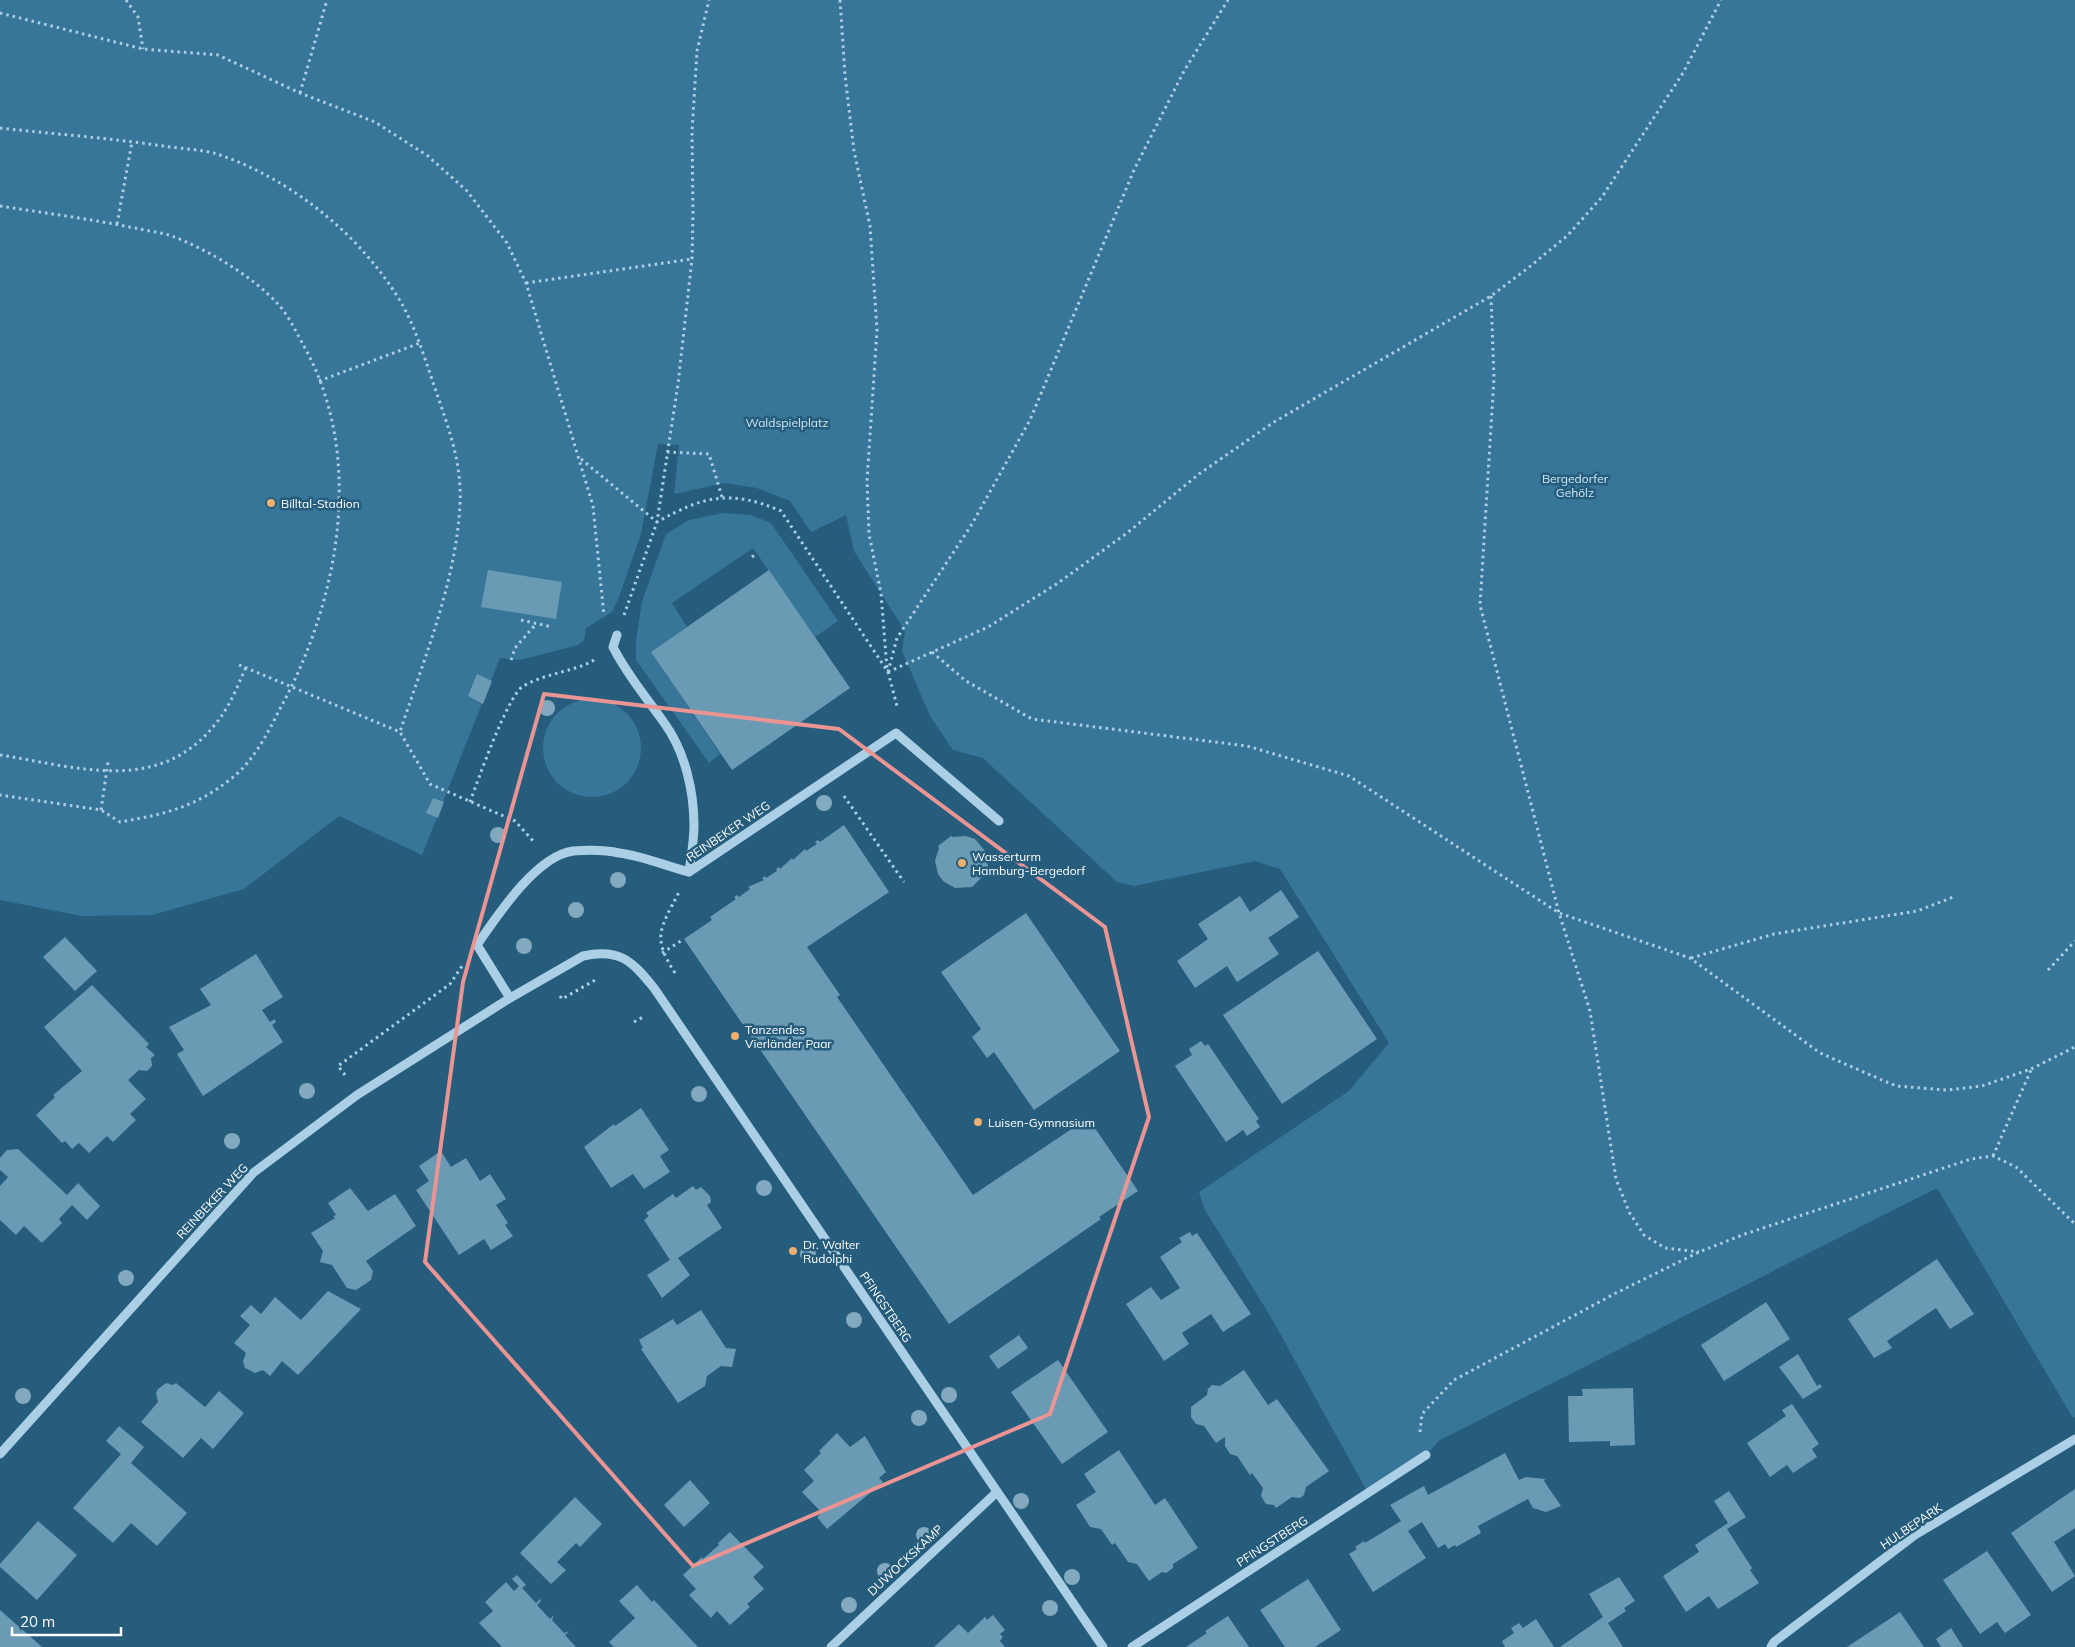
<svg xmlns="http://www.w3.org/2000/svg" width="2075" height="1647" font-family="Mulish,sans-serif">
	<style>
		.green { fill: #377698 }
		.building { fill: #6b9ab4 }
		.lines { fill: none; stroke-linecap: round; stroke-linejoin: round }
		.path { stroke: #abd0e5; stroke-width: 3; stroke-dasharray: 2.5 4; stroke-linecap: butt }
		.minor { stroke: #abd0e5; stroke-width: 9 }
		.tree { fill: #82a9be }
		.marked { fill: none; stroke: #ea9494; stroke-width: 4; stroke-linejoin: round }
		.poi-dot { fill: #edb070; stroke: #265d7c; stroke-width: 2 }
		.labels { text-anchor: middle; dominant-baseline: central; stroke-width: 5; stroke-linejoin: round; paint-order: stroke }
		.park-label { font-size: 12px; fill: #cee7f4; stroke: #265d7c }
		.poi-label { font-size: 12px; fill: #fff; stroke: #265d7c; text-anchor: start }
		.street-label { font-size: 12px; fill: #fff; stroke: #265d7c }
	</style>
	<rect width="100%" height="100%" fill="#265d7c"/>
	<!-- green -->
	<g class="green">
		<path d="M0,0H2075V1417L2073,1418L1937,1188L1440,1440L1426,1455L1368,1493L1272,1319L1205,1210L1199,1192L1349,1091L1389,1043L1280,869L1255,861L1134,886L1117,882L983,758L953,750L930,716L902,651L905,631L854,551L846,515L811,532L790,501L757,488L724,483L674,494L679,445L658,444L641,534L619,597L612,612L586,628L584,640L578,645L520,660L500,658L422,855L339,816L244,889L152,915L82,916L0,900Z"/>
		<path d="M723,513L751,515L771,523L838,621L815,637L753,548L672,603L687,627L651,652L720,754L709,763L636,660V640L642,602L666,534L689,520Z"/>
		<circle cx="592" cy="748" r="49"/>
	</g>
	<!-- building -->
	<g class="building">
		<path d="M488,570L562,582L556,619L481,607Z"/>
		<path d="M769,570L850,688L732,770L651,652Z"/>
		<path d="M477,674L492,681L483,704L468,696Z"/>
		<path d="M433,798L444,802L438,818L426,813Z"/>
		<path d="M844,825L889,892L807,947L840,995L837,997L973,1195L1088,1118L1138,1191L1099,1217L1101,1219L949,1324L684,939L712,920L710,917L736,899L734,897L737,895L739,897L750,889L748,887L764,880L762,878L765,876L766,878L777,871L776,869L779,867L780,869L792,858L793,860L805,849L806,851L817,844L815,842L818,840L820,842Z"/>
		<path d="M951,836L953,837L966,836L975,839L986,852L988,866L985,874L972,887L955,888L943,881L938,874L935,861L939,848L938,846Z"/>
		<path d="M1281,890L1299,917L1268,938L1279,954L1237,982L1227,966L1195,988L1177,961L1208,939L1198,924L1240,896L1250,912Z"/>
		<path d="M1026,913L1120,1051L1034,1110L994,1052L987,1058L972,1037L981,1029L941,972Z"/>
		<path d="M65,937L97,971L75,991L43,957Z"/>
		<path d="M1318,951L1377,1039L1282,1104L1223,1015Z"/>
		<path d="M256,954L283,997L262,1010L270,1022L275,1019L276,1022L272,1025L283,1042L203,1096L177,1054L184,1050L169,1027L211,1005L200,989Z"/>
		<path d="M92,985L149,1044L146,1047L155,1055L151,1058L152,1066L147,1071L139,1070L128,1080L146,1099L130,1114L136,1120L113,1142L107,1136L89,1153L79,1143L72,1149L65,1141L62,1143L36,1115L55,1097L53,1095L82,1071L44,1027Z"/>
		<path d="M1201,1041L1205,1046L1208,1044L1259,1119L1256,1121L1260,1127L1247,1136L1243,1130L1226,1142L1175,1066L1192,1055L1189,1049Z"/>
		<path d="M641,1108L669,1150L660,1156L670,1172L644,1189L633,1174L611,1188L584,1147L614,1124L615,1126Z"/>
		<path d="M18,1149L67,1195L78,1183L100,1206L87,1220L72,1205L59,1219L62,1223L42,1243L24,1226L16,1235L0,1220V1186L8,1177L0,1170V1158L7,1150Z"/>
		<path d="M441,1151L451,1167L466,1158L480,1181L490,1174L506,1199L496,1205L508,1223L505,1225L513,1236L491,1250L484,1239L459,1255L416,1190L429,1181L419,1166Z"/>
		<path d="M693,1186L696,1190L701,1187L710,1196L711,1202L707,1205L722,1228L678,1258L690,1275L662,1298L647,1275L670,1260L644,1220L649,1216L646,1213L673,1194L676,1198Z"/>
		<path d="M350,1188L368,1211L395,1194L416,1226L366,1261L373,1271L371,1280L356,1290L347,1288L332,1265L320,1262L323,1251L311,1233L335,1218L333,1216L336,1215L328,1203Z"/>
		<path d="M1190,1232L1192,1236L1197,1233L1251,1314L1223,1332L1211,1314L1182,1333L1189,1344L1164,1361L1126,1304L1151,1287L1161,1300L1180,1288L1160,1257L1182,1242L1179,1238Z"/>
		<path d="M1937,1259L1974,1314L1950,1329L1936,1308L1887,1341L1892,1348L1874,1358L1848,1319Z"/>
		<path d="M328,1291L361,1309L298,1375L282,1361L270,1376L263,1370L255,1373L245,1368L243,1361L246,1353L234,1343L250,1325L240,1316L251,1305L261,1314L275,1297L301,1320Z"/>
		<path d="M1766,1302L1790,1339L1724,1381L1701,1345Z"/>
		<path d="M701,1310L726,1348L736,1349L732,1367L721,1366L707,1376L705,1386L678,1403L641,1349L643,1348L639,1340L673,1319L677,1325Z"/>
		<path d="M1019,1335L1028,1348L998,1369L989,1356Z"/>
		<path d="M1798,1354L1817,1386L1820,1384L1822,1387L1803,1399L1779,1367Z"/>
		<path d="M1058,1360L1108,1432L1062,1464L1011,1392Z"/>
		<path d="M1244,1370L1268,1405L1277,1399L1329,1471L1306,1487L1304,1495L1300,1498L1292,1497L1276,1508L1274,1505L1266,1504L1261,1496L1263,1488L1252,1473L1250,1475L1237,1456L1230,1454L1225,1446V1437L1216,1443L1204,1426L1196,1424L1191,1417V1407L1207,1395L1208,1389L1212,1385L1220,1386Z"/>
		<path d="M166,1383L173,1385L176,1383L205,1407L219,1391L244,1413L213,1449L201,1438L183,1458L141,1422L158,1402L156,1393L158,1389Z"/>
		<path d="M1633,1388L1635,1445L1610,1446V1441L1569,1442L1568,1396H1583L1582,1389Z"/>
		<path d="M1792,1404L1819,1444L1812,1449L1817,1457L1793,1473L1787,1465L1770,1477L1747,1443L1786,1416L1782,1410Z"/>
		<path d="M119,1426L144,1447L131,1463L187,1513L157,1546L131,1523L113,1543L73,1508L121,1454L106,1441Z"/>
		<path d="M837,1433L850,1447L865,1436L886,1472L879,1478L883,1482L827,1529L817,1517L822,1513L802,1492L814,1481L804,1470L821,1453L819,1451Z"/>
		<path d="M1119,1450L1155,1505L1165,1498L1198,1548L1173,1564V1568L1166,1573L1162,1572L1149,1581L1137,1564L1128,1562L1115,1543L1112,1545L1101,1529L1090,1527L1076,1505L1096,1492L1084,1474Z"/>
		<path d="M1505,1453L1519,1480L1526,1477L1545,1479L1544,1481L1561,1506L1546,1512L1533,1508L1528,1499L1478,1526L1481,1533L1456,1547L1455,1545L1448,1549L1445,1544L1438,1548L1422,1522L1408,1531L1426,1558L1373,1592L1349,1554L1357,1549L1355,1547L1364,1541L1365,1543L1401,1521L1390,1505L1424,1486L1428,1495Z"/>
		<path d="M690,1480L710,1503L684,1527L664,1505Z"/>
		<path d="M2075,1489V1528L2054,1542L2075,1576L2052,1592L2011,1533Z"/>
		<path d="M1729,1491L1746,1517L1727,1529L1752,1568L1750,1570L1759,1583L1718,1609L1709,1596L1686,1612L1663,1576L1699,1552L1695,1545L1728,1523L1714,1501Z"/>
		<path d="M575,1497L602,1524L580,1547L576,1543L557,1562L566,1570L551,1584L520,1553Z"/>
		<path d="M38,1521L77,1555L37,1600L0,1567V1564Z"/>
		<path d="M730,1532L764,1567L753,1577L764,1589L747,1604L750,1607L730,1625L717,1611L711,1618L689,1595L696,1589L683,1575L702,1557L703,1559L719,1545L718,1543Z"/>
		<path d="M1987,1551L2031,1615L2005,1633L1997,1622L1980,1634L1943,1580Z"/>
		<path d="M517,1575L526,1585L522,1588L536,1603L540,1599L541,1601L537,1605L550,1619L554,1615L552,1620L564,1633L569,1631L565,1635L576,1647H502L479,1623L493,1611L485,1602L506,1582L514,1591L519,1586L512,1579Z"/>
		<path d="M1619,1577L1635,1601L1624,1608L1626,1611L1608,1623L1623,1647H1560L1603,1617L1589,1594Z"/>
		<path d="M1308,1579L1341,1630L1315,1647H1285L1260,1610Z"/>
		<path d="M637,1585L652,1602L654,1600L698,1647H614L609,1642L635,1618L619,1601Z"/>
		<path d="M0,1610L42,1647H0Z"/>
		<path d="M1900,1612L1924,1647H1847Z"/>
		<path d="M993,1615L1005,1630L1000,1634L1003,1637L1000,1641L1005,1647H934L959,1624L968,1633L985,1617L987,1620Z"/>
		<path d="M1228,1616L1249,1647H1186L1207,1633L1205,1631Z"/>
		<path d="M1536,1619L1554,1647H1505L1502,1641L1514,1633L1511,1628L1519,1623L1523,1628Z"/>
		<path d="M1951,1628L1963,1647H1941L1936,1639Z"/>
	</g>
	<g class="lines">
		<!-- path -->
		<g class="path">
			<path d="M126,0L138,17L143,49"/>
			<path d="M840,0L845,75L854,151L870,226L877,330L867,481L869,534L881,593L887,669"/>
			<path d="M0,13L143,49L218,55L300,93L375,122L428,156L467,191L507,243L526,283L593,506L604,616"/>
			<path d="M300,93L327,0"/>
			<path d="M0,128C54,134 109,138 163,146C181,149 201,149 217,154C292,179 362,236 402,304C418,333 427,366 438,397C450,432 462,466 460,504C456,583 424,658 400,732"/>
			<path d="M0,206C45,213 90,219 135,228C147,231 160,232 172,236C208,250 251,275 278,304C289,316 297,334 305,348C365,458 339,599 282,705C269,730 255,760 232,778C194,808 165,814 120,822L101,810L0,795"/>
			<path d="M117,224L132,142"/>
			<path d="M526,283L692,259"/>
			<path d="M1491,296L1494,378L1480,605L1559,913L1590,1011L1616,1179L1629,1212L1644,1235L1665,1248L1699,1252"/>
			<path d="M319,381L420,343"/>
			<path d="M667,452L709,454L722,497"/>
			<path d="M581,459L657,522C704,496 730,489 781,511L888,672L897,706"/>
			<path d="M752,557L757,553"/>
			<path d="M624,615L657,522L678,384L692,259L693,215L692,132L697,51L709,0"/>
			<path d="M521,620L552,627"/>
			<path d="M932,652L966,681L1032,719L1247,746L1349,776L1559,913L1690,958L1820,1053L1896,1086L1947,1090L1982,1086L2031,1069L2075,1047"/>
			<path d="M511,660L515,648L536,624"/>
			<path d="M239,665L400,732L430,784L515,821L535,843"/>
			<path d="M888,672L988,627L1058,583L1127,533L1199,474L1274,422L1491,296L1528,268L1567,236L1602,197L1683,73L1721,0"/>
			<path d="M888,672L897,638L972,524L1030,420L1134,170L1184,71L1228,0"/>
			<path d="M0,755C78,767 160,796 217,722C230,706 238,685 246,667"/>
			<path d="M844,796L904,882"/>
			<path d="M470,802C478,780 507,698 522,687C544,673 574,672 594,660"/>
			<path d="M101,810L108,762"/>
			<path d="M662,953L684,939"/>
			<path d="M1691,958L1774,934L1917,911L1956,896"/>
			<path d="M2048,970L2075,941"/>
			<path d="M675,973C651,936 661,928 679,892"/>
			<path d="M560,996L562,999L597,979"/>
			<path d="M634,1022L645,1016"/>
			<path d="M345,1075L338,1066L450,984L462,966"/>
			<path d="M1993,1156L2031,1070"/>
			<path d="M1420,1432L1422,1414L1454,1380L1616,1293L1699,1252L1745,1234L1971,1159L1993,1156L2016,1167L2075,1224"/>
		</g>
		<!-- minor -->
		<g class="minor">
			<path d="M617,635L613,647C627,675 647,698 665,724C685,752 694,791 694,826C694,841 691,857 689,872"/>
			<path d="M510,998L477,945C497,916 536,856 573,851C587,850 606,850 619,853C643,856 666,866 689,872L896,733L999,821"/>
			<path d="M0,1454L253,1173L357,1095L510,998L583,956C620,948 632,961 654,988L1103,1647"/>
			<path d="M831,1647L997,1492"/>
			<path d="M1132,1647L1426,1455"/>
			<path d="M1771,1647L1774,1642L1915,1535L2075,1439"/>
		</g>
	</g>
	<!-- trees -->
	<g class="tree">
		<circle cx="547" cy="708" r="8"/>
		<circle cx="824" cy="803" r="8"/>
		<circle cx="498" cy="835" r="8"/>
		<circle cx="618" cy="880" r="8"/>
		<circle cx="576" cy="910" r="8"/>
		<circle cx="524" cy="946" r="8"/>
		<circle cx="307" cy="1091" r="8"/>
		<circle cx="699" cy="1094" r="8"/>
		<circle cx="232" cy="1141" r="8"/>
		<circle cx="764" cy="1188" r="8"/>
		<circle cx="808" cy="1254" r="8"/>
		<circle cx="126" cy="1278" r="8"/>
		<circle cx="854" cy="1320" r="8"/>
		<circle cx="949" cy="1395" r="8"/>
		<circle cx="23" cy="1396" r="8"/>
		<circle cx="919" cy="1418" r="8"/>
		<circle cx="1021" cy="1501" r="8"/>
		<circle cx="924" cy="1535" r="8"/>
		<circle cx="885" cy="1571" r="8"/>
		<circle cx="1072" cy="1577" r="8"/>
		<circle cx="849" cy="1605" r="8"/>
		<circle cx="1050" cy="1608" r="8"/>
	</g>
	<!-- marked area -->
	<path class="marked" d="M544,694L839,729L1105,927L1149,1117L1050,1414L693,1566L425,1262L463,982Z"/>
	<!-- markers -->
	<g class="poi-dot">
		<circle cx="271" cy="503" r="5"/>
		<circle cx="962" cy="863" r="5"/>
		<circle cx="735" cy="1036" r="5"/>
		<circle cx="978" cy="1122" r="5"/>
		<circle cx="793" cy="1251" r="5"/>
	</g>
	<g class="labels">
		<!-- park labels -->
		<g class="park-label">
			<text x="787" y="422">Waldspielplatz</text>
			<text x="1575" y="478">Bergedorfer<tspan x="1575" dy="14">Gehölz</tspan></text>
		</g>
		<!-- poi labels -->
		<g class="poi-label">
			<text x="281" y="503">Billtal-Stadion</text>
			<text x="972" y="856">Wasserturm<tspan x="972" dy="14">Hamburg-Bergedorf</tspan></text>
			<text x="745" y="1029">Tanzendes<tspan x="745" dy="14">Vierländer Paar</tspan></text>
			<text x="988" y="1122">Luisen-Gymnasium</text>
			<text x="803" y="1244">Dr. Walter<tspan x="803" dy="14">Rudolphi</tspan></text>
		</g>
		<!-- street labels -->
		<g class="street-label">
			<text transform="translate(728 831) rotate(-34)">REINBEKER WEG</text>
			<text transform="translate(212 1201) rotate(-47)">REINBEKER WEG</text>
			<text transform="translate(886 1307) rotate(56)">PFINGSTBERG</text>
			<text transform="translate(1911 1526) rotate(-34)">HULBEPARK</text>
			<text transform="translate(1272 1541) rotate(-33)">PFINGSTBERG</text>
			<text transform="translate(905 1560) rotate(-43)">DUWOCKSKAMP</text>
		</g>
	</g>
	<!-- scale -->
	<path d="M12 1627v8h109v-8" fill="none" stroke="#ffffff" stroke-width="2.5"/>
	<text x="20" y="1627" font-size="15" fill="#ffffff" stroke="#265d7c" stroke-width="4" paint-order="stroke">20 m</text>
</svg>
